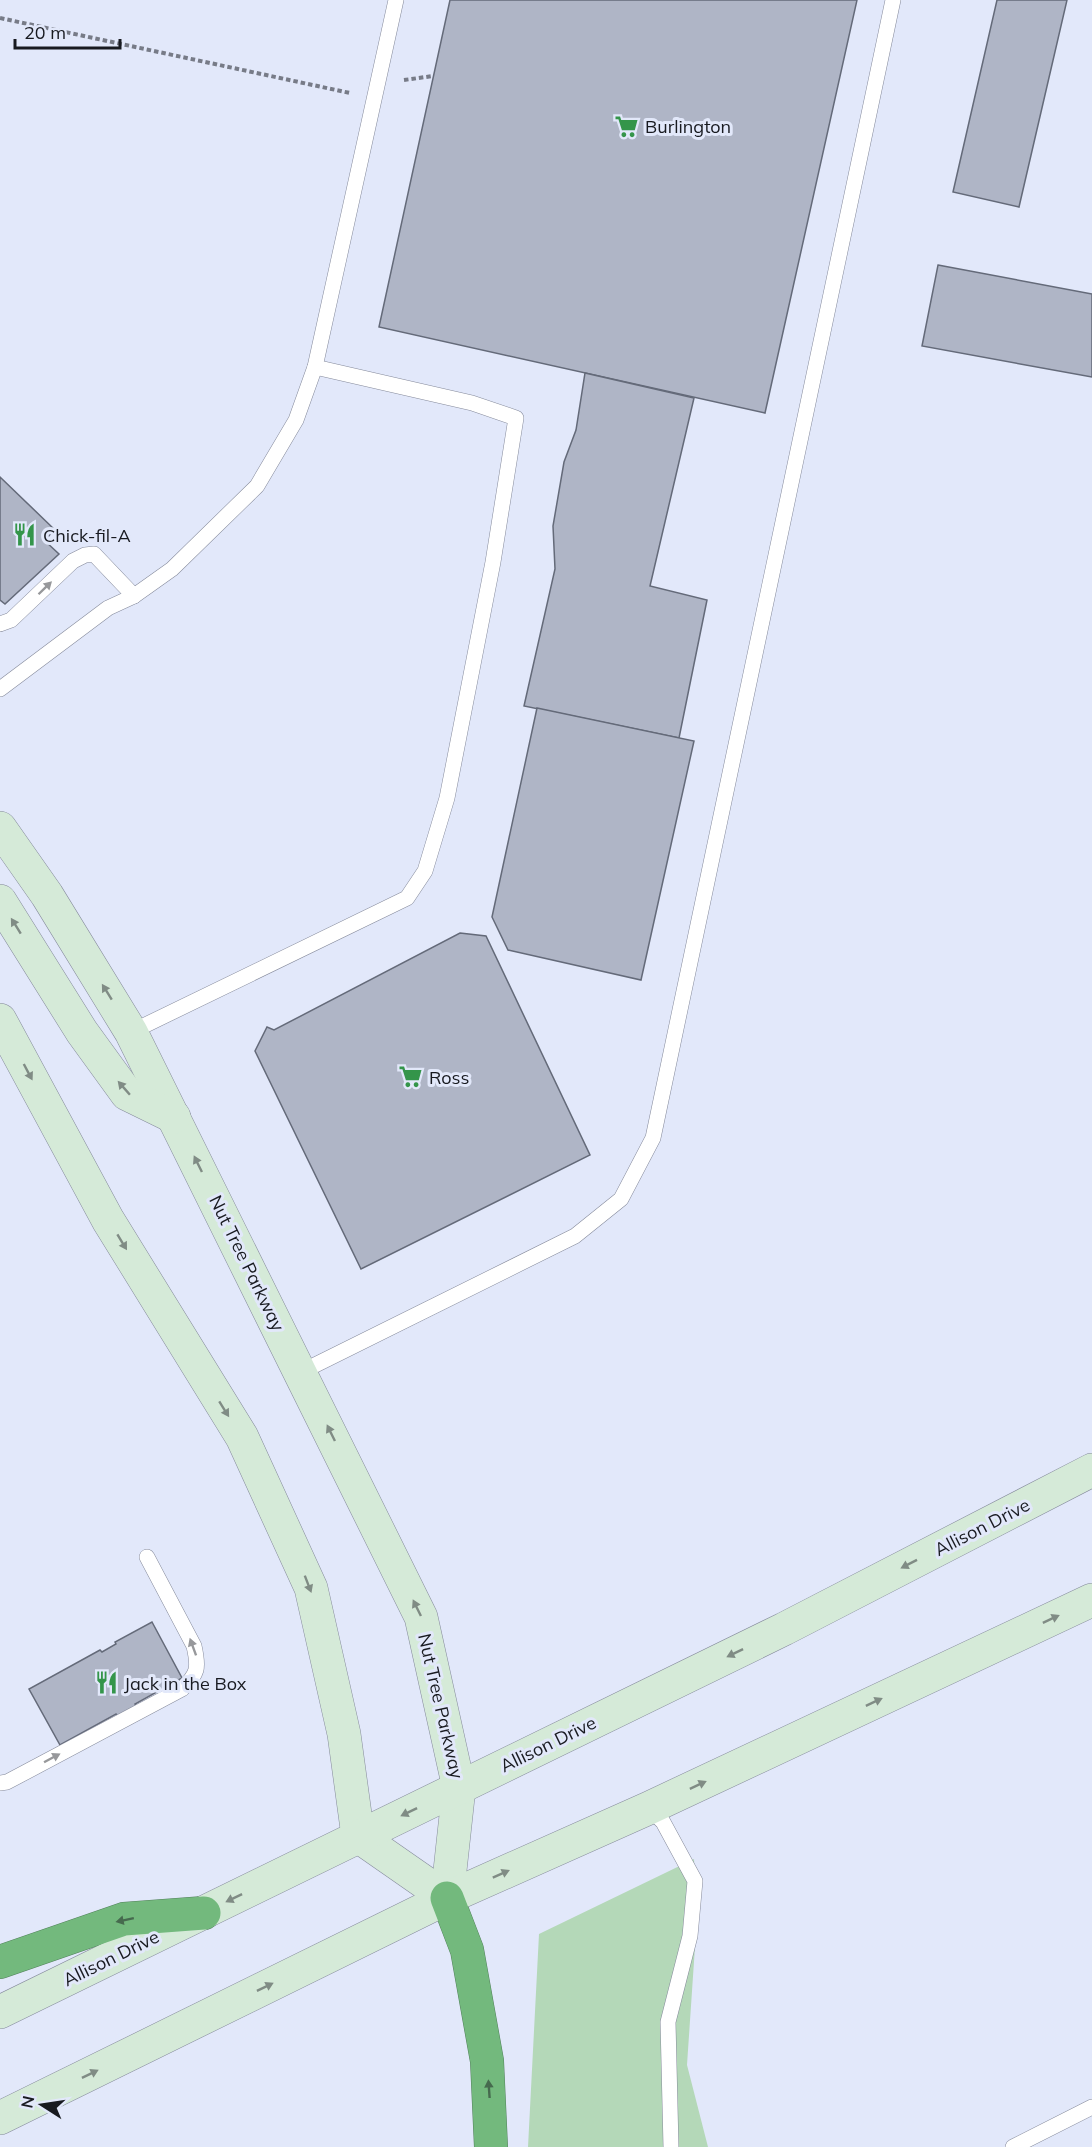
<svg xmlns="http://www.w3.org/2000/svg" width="1092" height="2147" font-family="Mulish,sans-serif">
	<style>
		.green { fill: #b4d8b8 }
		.building { fill: #afb5c6; stroke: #646a79; stroke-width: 1.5 }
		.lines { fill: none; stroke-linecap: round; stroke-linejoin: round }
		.service-casing { stroke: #858a9b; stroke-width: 16 }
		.secondary-casing { stroke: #858a9b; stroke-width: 34 }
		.motorway-casing { stroke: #53815c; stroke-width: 34 }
		.path { stroke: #777b87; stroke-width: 4; stroke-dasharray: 4.5 3; stroke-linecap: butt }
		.service { stroke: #fff; stroke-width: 15 }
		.secondary { stroke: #d5ead8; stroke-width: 33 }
		.motorway { stroke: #73b97d; stroke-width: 33 }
		.oneway { fill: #97989b }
		.oneway2 { fill: #808c85 }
		.oneway3 { fill: #466a4e }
		.labels { text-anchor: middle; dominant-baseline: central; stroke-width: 6; stroke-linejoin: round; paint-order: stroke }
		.poi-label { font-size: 18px; fill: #181a20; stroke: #e2e8fa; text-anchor: start }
		.street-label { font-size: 18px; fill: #181a20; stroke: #e2e8fa }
	</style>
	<rect width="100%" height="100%" fill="#e2e8fa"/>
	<!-- green -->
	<path class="green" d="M694,1859L697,1917L687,2065L708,2147H528L539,1934Z"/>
	<!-- building -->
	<g class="building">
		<path d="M450,0H857L765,413L379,327Z"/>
		<path d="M997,0H1067L1019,207L953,192Z"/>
		<path d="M938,265L1092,294V377L922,346Z"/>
		<path d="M585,373L694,398L650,586L707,600L679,738L524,706L555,569L553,526L564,462L576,430Z"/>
		<path d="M0,477L54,529L45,541L59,554L5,604L0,600Z"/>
		<path d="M537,708L694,741L641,980L508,950L492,917Z"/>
		<path d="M460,933L486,936L590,1155L361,1269L255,1051L267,1027L274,1030Z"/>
		<path d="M152,1622L182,1678L135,1704L138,1710L119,1720L116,1714L60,1745L29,1689L100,1650L102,1652L116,1644L115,1642Z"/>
	</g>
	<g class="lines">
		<defs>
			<g id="service">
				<path d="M0,624L11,620L73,561L85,555L94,554L134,596"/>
				<path d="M0,689L108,608L134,596L172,569L257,486L296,420L315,367L396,0"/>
				<path d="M131,1032L407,898L425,871L447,798L493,562L516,418L472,403L315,367"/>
				<path d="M301,1372L575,1236L621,1199L653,1138L893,0"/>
				<path d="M0,1783L7,1782L182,1689C198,1674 199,1668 194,1646L147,1557"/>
				<path d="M649,1808L663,1822L695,1881L690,1936L668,2022L671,2147"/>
				<path d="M1013,2147L1092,2107"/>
			</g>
			<g id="secondary">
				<path d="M0,828L47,895L131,1032L421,1617L459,1788L447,1898"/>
				<path d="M0,901L82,1032L127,1094L174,1117"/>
				<path d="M0,1020L108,1220L242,1437L311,1588L344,1734L358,1836L447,1898"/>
				<path d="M0,2012L784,1629L1092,1470"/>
				<path d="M0,2118L447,1898L649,1808L1092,1600"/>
			</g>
			<g id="motorway">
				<path d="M447,1898L467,1950L487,2061L491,2147"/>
				<path d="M0,1962L124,1919L204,1913"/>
			</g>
		</defs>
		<!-- service casing -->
		<use href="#service" class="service-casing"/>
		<!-- secondary casing -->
		<use href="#secondary" class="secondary-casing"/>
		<!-- motorway casing -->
		<use href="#motorway" class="motorway-casing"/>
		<!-- path -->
		<g class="path">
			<path d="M0,18L350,93"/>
			<path d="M404,80L433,76"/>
		</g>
		<!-- service -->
		<use href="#service" class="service"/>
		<!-- secondary -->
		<use href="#secondary" class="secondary"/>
		<!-- motorway -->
		<use href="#motorway" class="motorway"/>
	</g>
	<!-- one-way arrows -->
	<defs><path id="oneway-solid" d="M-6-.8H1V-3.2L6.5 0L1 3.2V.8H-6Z" transform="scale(1.5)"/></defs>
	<g class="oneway">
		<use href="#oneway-solid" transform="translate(45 588) rotate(-44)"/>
		<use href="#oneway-solid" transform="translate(193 1647) rotate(-110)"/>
		<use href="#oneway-solid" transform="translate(52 1758) rotate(-28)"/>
	</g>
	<g class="oneway2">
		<use href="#oneway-solid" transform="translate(16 926) rotate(-122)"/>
		<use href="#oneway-solid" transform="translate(107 992) rotate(-122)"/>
		<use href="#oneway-solid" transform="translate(28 1072) rotate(62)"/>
		<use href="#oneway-solid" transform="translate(124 1088) rotate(-131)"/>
		<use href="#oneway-solid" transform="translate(198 1164) rotate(-116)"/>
		<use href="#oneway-solid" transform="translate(122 1242) rotate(59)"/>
		<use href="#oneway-solid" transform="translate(224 1409) rotate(58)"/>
		<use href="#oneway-solid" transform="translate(331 1433) rotate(-116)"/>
		<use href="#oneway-solid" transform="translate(909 1564) rotate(153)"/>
		<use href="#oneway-solid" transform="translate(308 1584) rotate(69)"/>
		<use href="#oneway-solid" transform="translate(417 1608) rotate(-116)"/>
		<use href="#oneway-solid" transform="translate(1051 1619) rotate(-25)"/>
		<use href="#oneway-solid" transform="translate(735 1653) rotate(154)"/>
		<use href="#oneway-solid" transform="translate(874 1702) rotate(-25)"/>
		<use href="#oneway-solid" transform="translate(698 1785) rotate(-25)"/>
		<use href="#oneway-solid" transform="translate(409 1812) rotate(154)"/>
		<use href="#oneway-solid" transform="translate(501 1874) rotate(-24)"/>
		<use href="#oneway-solid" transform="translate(234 1898) rotate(154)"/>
		<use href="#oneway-solid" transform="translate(265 1987) rotate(-26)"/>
		<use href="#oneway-solid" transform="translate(90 2074) rotate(-26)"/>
	</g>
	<g class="oneway3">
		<use href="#oneway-solid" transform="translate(125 1920) rotate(168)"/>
		<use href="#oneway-solid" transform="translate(489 2089) rotate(-94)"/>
	</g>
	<!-- icons -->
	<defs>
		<symbol id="supermarket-bare" viewBox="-9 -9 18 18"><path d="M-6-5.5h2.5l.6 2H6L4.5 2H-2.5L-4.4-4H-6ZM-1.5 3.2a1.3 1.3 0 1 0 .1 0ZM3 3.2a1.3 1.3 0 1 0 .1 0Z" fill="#34954a" stroke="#e2e8fa" stroke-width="2.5" paint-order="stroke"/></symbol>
		<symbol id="restaurant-bare" viewBox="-9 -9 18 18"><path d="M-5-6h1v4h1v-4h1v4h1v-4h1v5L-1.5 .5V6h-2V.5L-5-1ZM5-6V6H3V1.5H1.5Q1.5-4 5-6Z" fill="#34954a" stroke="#e2e8fa" stroke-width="2.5" paint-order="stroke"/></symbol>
	</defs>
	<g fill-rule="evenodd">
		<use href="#supermarket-bare" x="610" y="110" width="33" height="33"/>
		<use href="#restaurant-bare" x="8" y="518" width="33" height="33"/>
		<use href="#supermarket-bare" x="394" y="1060" width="33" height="33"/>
		<use href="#restaurant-bare" x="90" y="1666" width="33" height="33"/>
	</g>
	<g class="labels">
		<!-- poi labels -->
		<g class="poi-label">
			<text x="645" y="126">Burlington</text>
			<text x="43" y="535">Chick-fil-A</text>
			<text x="429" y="1077">Ross</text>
			<text x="124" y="1683">Jack in the Box</text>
		</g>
		<!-- street labels -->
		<g class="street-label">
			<text transform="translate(247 1263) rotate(64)">Nut Tree Parkway</text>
			<text transform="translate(982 1527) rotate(-27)">Allison Drive</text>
			<text transform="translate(441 1706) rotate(77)">Nut Tree Parkway</text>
			<text transform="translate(548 1744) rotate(-26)">Allison Drive</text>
			<text transform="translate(111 1958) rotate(-26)">Allison Drive</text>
		</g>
	</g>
	<!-- north arrow -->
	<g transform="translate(42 2105) rotate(282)" stroke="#e2e8fa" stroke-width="4.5" paint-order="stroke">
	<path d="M0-4.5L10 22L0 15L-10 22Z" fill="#181a20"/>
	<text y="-9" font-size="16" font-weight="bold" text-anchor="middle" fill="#181a20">N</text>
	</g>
	<!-- scale -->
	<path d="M15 39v9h105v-9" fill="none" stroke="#181a20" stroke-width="3"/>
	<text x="24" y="39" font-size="18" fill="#181a20" stroke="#e2e8fa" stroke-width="4.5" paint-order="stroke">20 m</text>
</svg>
